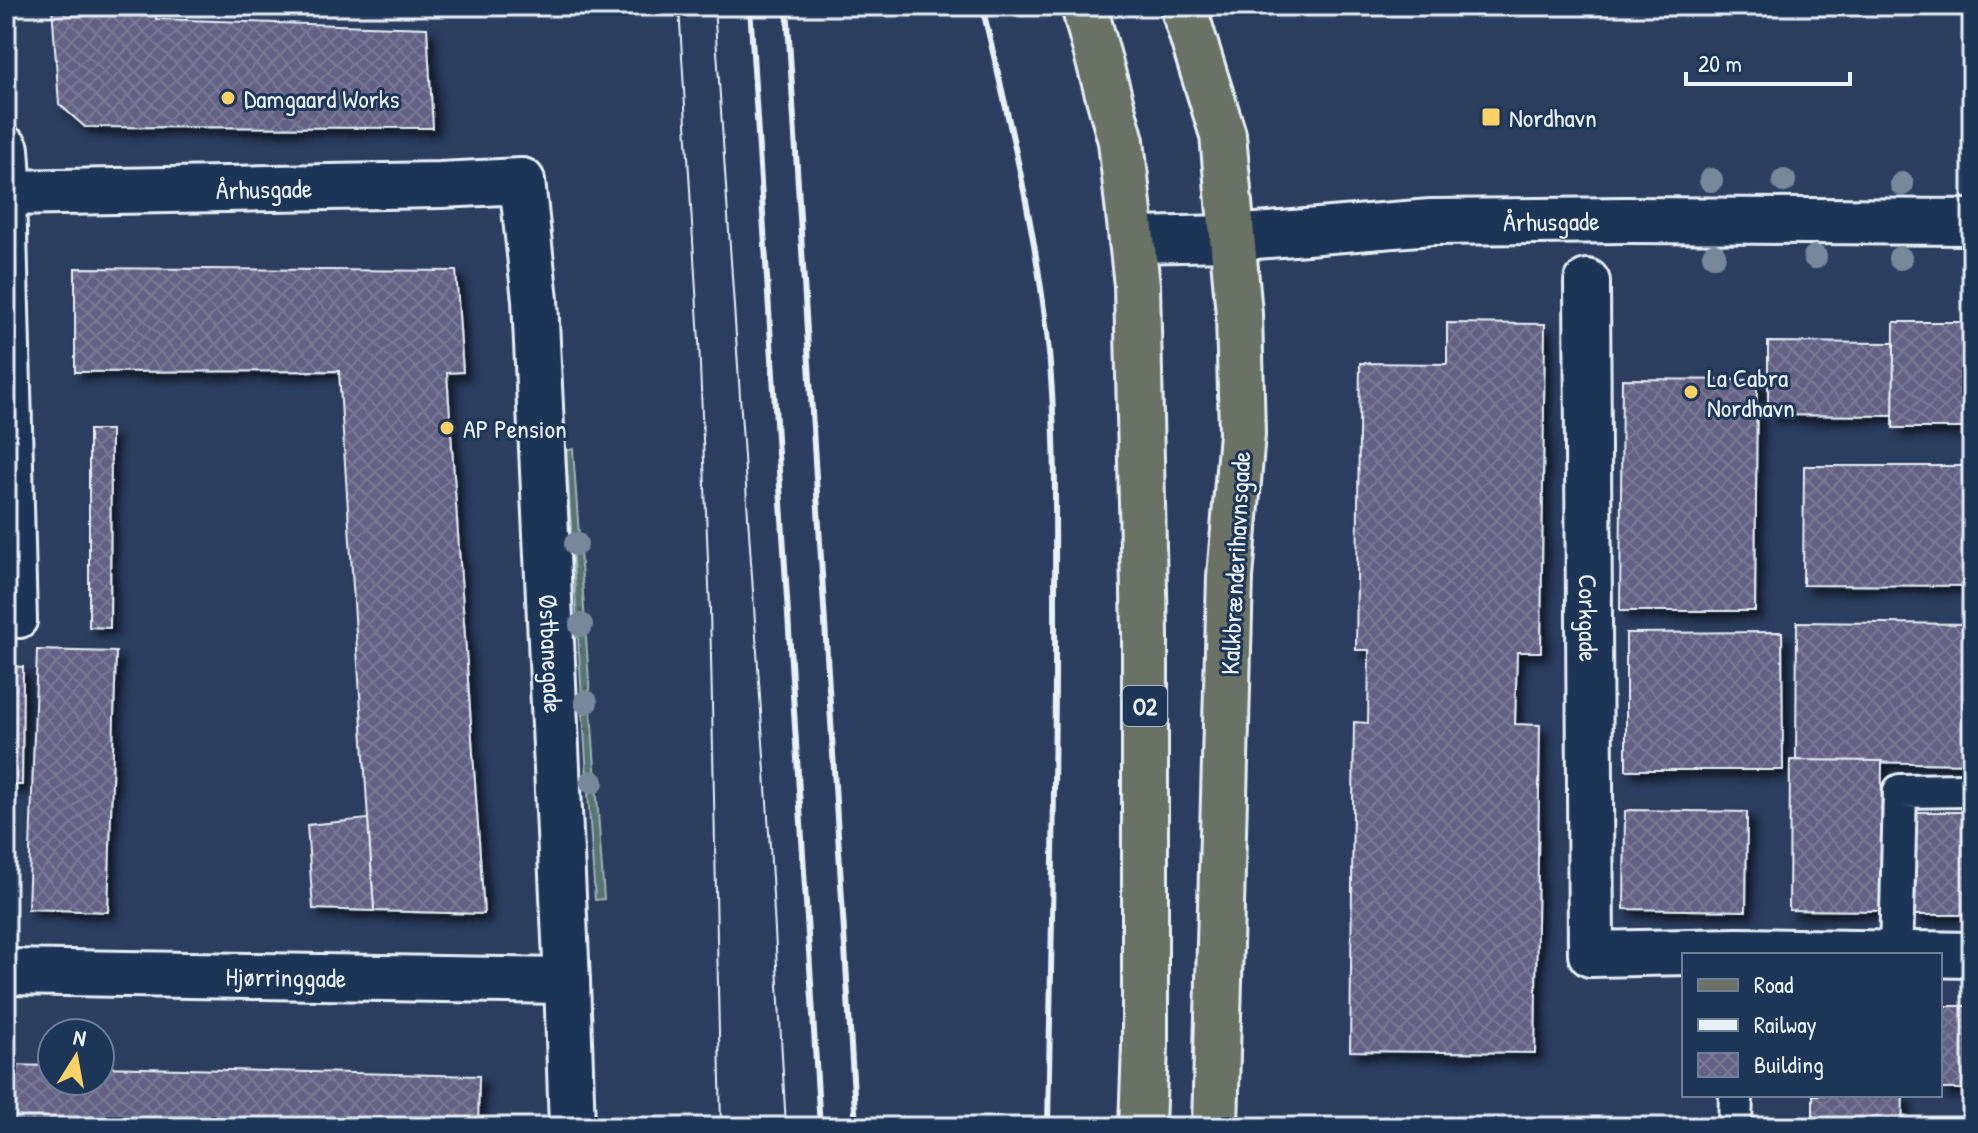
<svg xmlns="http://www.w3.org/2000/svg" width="1978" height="1133" font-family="'Patrick Hand',sans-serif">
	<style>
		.grass { fill: url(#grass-tufts); stroke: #a0b2b5; stroke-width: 2 }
		.building { fill: url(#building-cross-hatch); stroke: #e8f1f8; stroke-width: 2; filter: url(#shadow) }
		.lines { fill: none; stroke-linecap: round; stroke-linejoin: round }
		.service-casing { stroke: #e8f1f8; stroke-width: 38 }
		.minor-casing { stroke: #e8f1f8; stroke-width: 50 }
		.primary-casing { stroke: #e8f1f8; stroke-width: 50 }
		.service { stroke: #1d3557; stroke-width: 32 }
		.minor { stroke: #1d3557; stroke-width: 44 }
		.primary { stroke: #6b7165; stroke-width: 44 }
		.tram { stroke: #e8f1f8; stroke-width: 2 }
		.rail { stroke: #e8f1f8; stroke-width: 6 }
		.tree { fill: #77889a }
		.poi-dot { fill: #ffd166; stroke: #1d3557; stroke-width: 3 }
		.labels { text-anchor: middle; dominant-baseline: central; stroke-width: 6; stroke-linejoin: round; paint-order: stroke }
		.shield { fill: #1d3557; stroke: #abb9c8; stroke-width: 2 }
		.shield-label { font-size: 24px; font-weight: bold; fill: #e8f1f8 }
		.poi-label { font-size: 26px; fill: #e8f1f8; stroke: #1d3557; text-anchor: start }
		.street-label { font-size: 26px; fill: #e8f1f8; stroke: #1d3557 }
	</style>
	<defs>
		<pattern id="grass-tufts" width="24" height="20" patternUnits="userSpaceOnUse" patternTransform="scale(2)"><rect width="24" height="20" fill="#587472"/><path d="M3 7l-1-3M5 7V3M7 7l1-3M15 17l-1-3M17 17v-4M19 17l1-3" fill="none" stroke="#4e5c5c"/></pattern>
		<pattern id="building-cross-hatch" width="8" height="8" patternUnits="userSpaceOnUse" patternTransform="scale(2)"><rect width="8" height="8" fill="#636183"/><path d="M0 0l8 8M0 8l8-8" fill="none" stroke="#797895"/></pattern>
		<filter id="shadow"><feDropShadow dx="7" dy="7" stdDeviation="4" flood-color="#0009"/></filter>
	</defs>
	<rect width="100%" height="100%" fill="#2b3e60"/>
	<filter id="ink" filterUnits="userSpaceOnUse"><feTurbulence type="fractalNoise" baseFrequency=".0125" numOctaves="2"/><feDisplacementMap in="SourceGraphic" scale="16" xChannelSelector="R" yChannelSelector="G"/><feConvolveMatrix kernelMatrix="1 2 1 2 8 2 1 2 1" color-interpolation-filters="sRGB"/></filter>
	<g filter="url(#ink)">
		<!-- grass -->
		<path class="grass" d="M573,449L604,899L595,900L566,451Z"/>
		<!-- building -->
		<g class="building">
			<path d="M52,6H155L156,19L427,28L433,128L85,127L59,104Z"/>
			<path d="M75,268L456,271L463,372L447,373L484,914L374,911L339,371L75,372Z"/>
			<path d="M1894,322H1972V428H1893Z"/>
			<path d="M1447,323L1545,324L1541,647V652H1517L1515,724L1540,725L1535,1053L1350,1051L1354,722L1368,723L1369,650H1356L1360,363L1447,364Z"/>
			<path d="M1768,342L1894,343L1893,416L1768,415Z"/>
			<path d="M1622,379L1757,380L1755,611H1620Z"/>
			<path d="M89,430H111L110,628L89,627Z"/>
			<path d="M1804,466H1972V586L1803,585Z"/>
			<path d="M1797,622L1972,624V764L1796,761Z"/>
			<path d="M1782,632L1783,770H1626V633Z"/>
			<path d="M37,650L116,652L108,912L28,909Z"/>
			<path d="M6,666L23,667L22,785H6Z"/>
			<path d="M1790,760L1882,761L1880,911L1789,910Z"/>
			<path d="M1630,810L1747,812L1746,911L1624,909L1625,811Z"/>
			<path d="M1916,812H1972V915H1915Z"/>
			<path d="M368,819L374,911L313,909L307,825Z"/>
			<rect x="1940" y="1006" width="32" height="83"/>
			<path d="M6,1065L52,1066V1081H100V1067L479,1076L478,1127H6Z"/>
			<path d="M1813,1095H1903L1902,1127H1813Z"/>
		</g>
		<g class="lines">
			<defs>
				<g id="service">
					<path d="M9,193L20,621"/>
					<path d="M1896,954L1900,791L1964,790"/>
					<path d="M1735,1127L1736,1095"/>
				</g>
				<g id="minor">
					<path d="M6,149L9,193"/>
					<path id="s1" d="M6,193L440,185L522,181L535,300L567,981L572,1127"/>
					<path id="s2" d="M1132,240L1231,238L1431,222L1625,220L1972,222"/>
					<path id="s3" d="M1587,282L1591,954L1738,951L1972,955"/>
					<path id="s4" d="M6,972L567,981"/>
				</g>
				<g id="primary">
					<path d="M1084,6L1121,141L1137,285L1145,634V1046L1142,1127"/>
					<path d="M1183,6L1223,135L1239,314L1242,434L1230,577L1215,1127"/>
				</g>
			</defs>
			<!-- service casing -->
			<use href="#service" class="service-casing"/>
			<!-- minor casing -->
			<use href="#minor" class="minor-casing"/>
			<!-- primary casing -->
			<use href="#primary" class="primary-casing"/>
			<!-- service -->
			<use href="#service" class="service"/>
			<!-- minor -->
			<use href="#minor" class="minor"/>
			<!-- primary -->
			<use href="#primary" class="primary"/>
			<!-- tram -->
			<g class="tram">
				<path d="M679,6L699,341L710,609L721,1127"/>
				<path d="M714,6L772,877L786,1127"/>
			</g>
			<!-- rail -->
			<g class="rail">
				<path d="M750,6L820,1127"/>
				<path d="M787,6L856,1127"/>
				<path d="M982,6C1008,114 1034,222 1047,333C1057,423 1055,515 1055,606C1056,779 1051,953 1048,1127"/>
			</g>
		</g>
		<!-- trees -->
		<g class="tree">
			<circle cx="1711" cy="180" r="12"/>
			<circle cx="1784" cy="181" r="12"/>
			<circle cx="1902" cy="184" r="12"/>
			<circle cx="1714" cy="255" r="12"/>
			<circle cx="1815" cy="257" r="12"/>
			<circle cx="1900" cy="258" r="12"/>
			<circle cx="576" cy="544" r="12"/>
			<circle cx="581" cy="625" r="12"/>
			<circle cx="586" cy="702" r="12"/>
			<circle cx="592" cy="782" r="12"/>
		</g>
	</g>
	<!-- markers -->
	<g class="poi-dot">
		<circle cx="228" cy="98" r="8"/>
		<rect x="1481" y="107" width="20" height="20" rx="4"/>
		<circle cx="1691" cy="392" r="8"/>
		<circle cx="447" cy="428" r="8"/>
	</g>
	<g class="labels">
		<!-- shield labels -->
		<rect class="shield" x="1123" y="686" width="44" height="40" rx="6"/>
		<g class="shield-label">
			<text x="1145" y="706">O2</text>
		</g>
		<!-- poi labels -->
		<g class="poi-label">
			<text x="244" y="98">Damgaard Works</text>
			<text x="1509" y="117">Nordhavn</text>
			<text x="1707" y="377">La Cabra<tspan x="1707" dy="30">Nordhavn</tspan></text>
			<text x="463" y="428">AP Pension</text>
		</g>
		<!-- street labels -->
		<g class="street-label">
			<text stroke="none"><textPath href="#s1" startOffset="258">Århusgade</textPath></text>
			<text stroke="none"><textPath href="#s2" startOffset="420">Århusgade</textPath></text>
			<text transform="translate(1235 563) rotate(-87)">Kalkbrænderihavnsgade</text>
			<text stroke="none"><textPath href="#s3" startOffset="336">Corkgade</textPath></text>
			<text stroke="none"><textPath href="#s1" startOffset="990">Østbanegade</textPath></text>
			<text stroke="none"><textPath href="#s4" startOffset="280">Hjørringgade</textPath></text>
		</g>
	</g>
	<!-- margin -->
	<rect width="1978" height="1133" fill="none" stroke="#1d3557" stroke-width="32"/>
	<rect x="16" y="16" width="1946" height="1101" fill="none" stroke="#e8f1f8" stroke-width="3" filter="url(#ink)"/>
	<!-- legend -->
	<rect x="1682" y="953" width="260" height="144" fill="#1d3557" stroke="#6e8097" stroke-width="2"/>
	<rect x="1698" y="979" width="40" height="12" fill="#6b7165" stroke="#6e8097" stroke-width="2"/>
	<text x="1754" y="993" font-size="24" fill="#e8f1f8">Road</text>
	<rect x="1698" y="1019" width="40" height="12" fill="#e8f1f8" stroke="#6e8097" stroke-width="2"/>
	<text x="1754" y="1033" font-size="24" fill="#e8f1f8">Railway</text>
	<rect x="1698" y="1053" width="40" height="24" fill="url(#building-cross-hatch)" stroke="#6e8097" stroke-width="2"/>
	<text x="1754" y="1073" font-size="24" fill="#e8f1f8">Building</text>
	<!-- north arrow -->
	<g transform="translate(76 1057) rotate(11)"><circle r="38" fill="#1d3557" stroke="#6e8097" stroke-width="2"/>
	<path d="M0-6L14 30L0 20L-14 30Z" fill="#ffd166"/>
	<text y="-12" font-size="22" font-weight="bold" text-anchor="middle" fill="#e8f1f8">N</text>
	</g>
	<!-- scale -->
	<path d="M1686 72v12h164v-12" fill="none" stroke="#e8f1f8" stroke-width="4"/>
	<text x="1698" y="72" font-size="24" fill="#e8f1f8" stroke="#1d3557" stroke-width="6" paint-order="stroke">20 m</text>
</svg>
